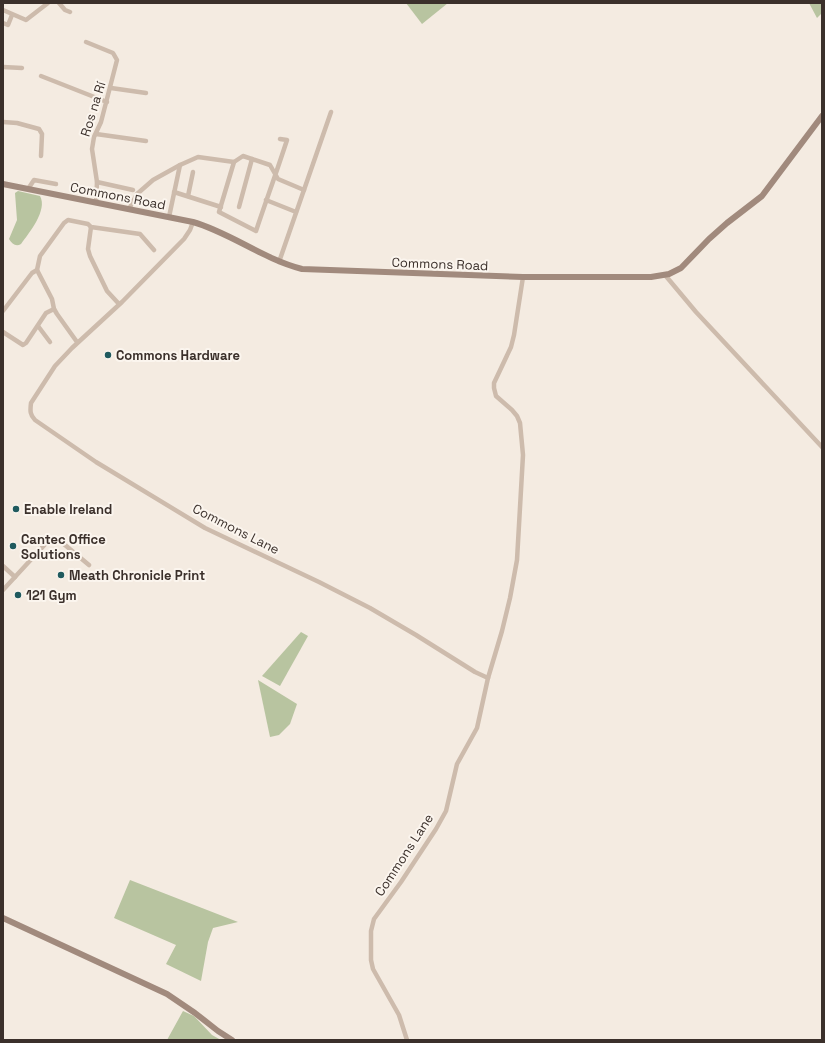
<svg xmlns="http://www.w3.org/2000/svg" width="825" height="1043" font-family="'Space Grotesk',sans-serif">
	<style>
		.green { fill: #b8c4a0 }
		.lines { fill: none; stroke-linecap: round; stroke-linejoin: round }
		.street { stroke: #cdbbac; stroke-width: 4.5 }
		.secondary { stroke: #a18a7d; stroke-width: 6 }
		.poi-dot { fill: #1f5a5e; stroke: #fbf5ee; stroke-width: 1.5 }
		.labels { text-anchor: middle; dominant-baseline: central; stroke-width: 4; stroke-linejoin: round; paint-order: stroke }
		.street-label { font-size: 13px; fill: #3b302b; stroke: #fbf5ee }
		.poi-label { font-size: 13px; font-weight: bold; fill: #3b302b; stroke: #fbf5ee; text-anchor: start }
	</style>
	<rect width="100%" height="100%" fill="#f4ebe1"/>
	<!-- green -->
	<g class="green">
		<path d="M406,3H448L422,24Z"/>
		<path d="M809,3H822V15L821,14L817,18Z"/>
		<path d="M18,191L40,196C48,210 29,233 21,244C16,247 12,244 9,239L17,220L15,193Z"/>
		<path d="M301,632L308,636L280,686L262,676Z"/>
		<path d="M258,680L297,704L290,724L279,735L270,737Z"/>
		<path d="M130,880L238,922L213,928L208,942L201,981L166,964L176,945L114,918Z"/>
		<path d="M183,1011L194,1016L212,1035L221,1040H167Z"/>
	</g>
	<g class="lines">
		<!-- street -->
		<g class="street">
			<path d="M59,3L65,10L70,12"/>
			<path d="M3,10L26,20L48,3"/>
			<path d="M3,23L8,25L12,15"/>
			<path d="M86,42L113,53L117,60L101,122L94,137L92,149L97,182L96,203"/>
			<path d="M3,67L22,68"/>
			<path d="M41,76L107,102"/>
			<path d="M111,88L146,93"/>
			<path d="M3,122L17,123L39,129L42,134L41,156"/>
			<path d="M96,134L146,141"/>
			<path d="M280,139L287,140C277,171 266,201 256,231L219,212L234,162L243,156L270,165L278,179L304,190"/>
			<path d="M97,182L133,190"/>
			<path d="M28,189L34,180L56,184"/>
			<path d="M174,192L221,207"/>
			<path d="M188,196L193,172"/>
			<path d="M266,200L296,212"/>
			<path d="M239,207L252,159"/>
			<path d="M129,209L137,194L153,180L180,165L198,157L234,162"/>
			<path d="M169,217L180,165"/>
			<path d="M193,222L190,230L184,239L122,302L72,348L55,366L31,403C30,411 30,415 35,420L96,462L205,528L319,582L370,608L416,635L475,672L488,678"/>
			<path d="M91,227L88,249L90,256L107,291L119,304"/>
			<path d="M279,262L331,112"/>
			<path d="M37,270L52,299L54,309L57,314L77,342"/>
			<path d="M665,275L696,312L822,447"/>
			<path d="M3,311L32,273L37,270L40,256L64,223L68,220L88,224L91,227L140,234L154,250"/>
			<path d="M38,326L50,342"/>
			<path d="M3,332L23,345L26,343L46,313L54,309"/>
			<path d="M3,566L15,577"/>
			<path d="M3,590L49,540L54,539L59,540L89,565"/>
			<path d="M407,1040L399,1015L373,969L371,960V931L374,919L401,882L436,829L446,811L457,764L477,728L488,678L502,631L510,598L517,560L523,455L520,423L517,416L512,410L496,396L494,388V383L511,347L514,335L523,277"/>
		</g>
		<!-- secondary -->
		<g class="secondary">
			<path d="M3,184L193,222C231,233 263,259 302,269L523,277H651L669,274L681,268L709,239L727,223L762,196L822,116"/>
			<path d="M3,918L167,994L195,1013L218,1031L232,1040"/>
		</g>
	</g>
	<!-- markers -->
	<g class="poi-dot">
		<circle cx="108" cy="355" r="4"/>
		<circle cx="16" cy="509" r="4"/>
		<circle cx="13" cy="546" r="4"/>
		<circle cx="61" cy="575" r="4"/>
		<circle cx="18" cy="595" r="4"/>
	</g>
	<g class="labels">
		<!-- street labels -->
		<g class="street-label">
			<text transform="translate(93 109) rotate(-73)">Ros na Rí</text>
			<text transform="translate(118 196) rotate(11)">Commons Road</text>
			<text transform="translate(440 264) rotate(2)">Commons Road</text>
			<text transform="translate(236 529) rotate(27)">Commons Lane</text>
			<text transform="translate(404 855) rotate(-57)">Commons Lane</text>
		</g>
		<!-- poi labels -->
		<g class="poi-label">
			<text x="116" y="355">Commons Hardware</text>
			<text x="24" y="509">Enable Ireland</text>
			<text x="21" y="539">Cantec Office<tspan x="21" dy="15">Solutions</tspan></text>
			<text x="69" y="575">Meath Chronicle Print</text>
			<text x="26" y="595">121 Gym</text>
		</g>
	</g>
	<!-- border -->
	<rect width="825" height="1043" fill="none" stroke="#3b302b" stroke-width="8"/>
</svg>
